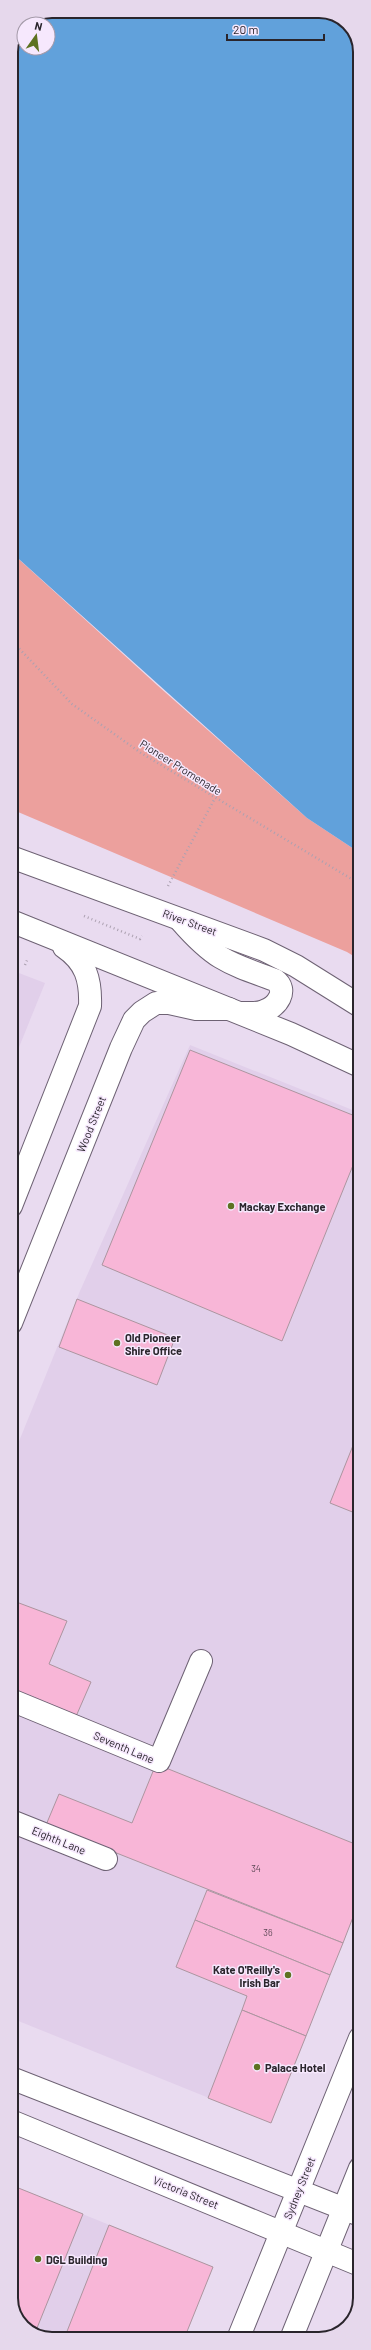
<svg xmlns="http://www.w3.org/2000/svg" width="371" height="2350" font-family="Barlow,sans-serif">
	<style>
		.built { fill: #e1cfea }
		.green { fill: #eca09d }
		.water { fill: #61a1db; fill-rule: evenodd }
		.building { fill: #f8b6d7; stroke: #ac959f }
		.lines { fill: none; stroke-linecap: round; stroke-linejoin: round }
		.minor-casing { stroke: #6e6274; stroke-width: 24 }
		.major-casing { stroke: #6e6274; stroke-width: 24 }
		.path { stroke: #aca1b1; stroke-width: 2.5; stroke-dasharray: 1 3; stroke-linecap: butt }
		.minor { stroke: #fff; stroke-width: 22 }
		.major { stroke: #fff; stroke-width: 22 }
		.poi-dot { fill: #5d7221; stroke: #f6e8fd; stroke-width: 1.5 }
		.labels { text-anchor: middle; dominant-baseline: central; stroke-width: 3; stroke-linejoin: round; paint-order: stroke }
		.number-label { font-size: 9px; fill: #5e4957 }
		.street-label { font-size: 11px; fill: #2a252c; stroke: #f6e8fd }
		.poi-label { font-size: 11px; font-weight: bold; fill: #2a252c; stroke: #f6e8fd; text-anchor: start }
		.rim { fill: none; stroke: #2a252c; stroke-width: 2 }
	</style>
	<rect width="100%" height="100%" fill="#e9dbf0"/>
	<!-- built -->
	<g class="built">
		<path d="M11,970L45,983L11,1067Z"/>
		<path d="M190,1045L360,1113V1899L271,2123L11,2018V1461L80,1291Z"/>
		<path d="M11,2185L213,2267L184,2339H46L23,2327L11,2304Z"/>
	</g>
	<!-- green -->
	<path class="green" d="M12,553L157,685L307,818L360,853V960L347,952L11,809Z"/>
	<!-- water -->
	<path class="water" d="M52,11H325L348,23L360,46V853L307,818L11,552V51L23,23ZM24,24H48V48H24Z"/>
	<!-- building -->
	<g class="building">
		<path d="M190,1050L360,1118V1148L282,1341L102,1265Z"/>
		<path d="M77,1299L175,1338L157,1385L59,1347Z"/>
		<path d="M360,1428V1515L330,1503Z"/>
		<path d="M11,1600L67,1621L49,1664L91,1682L74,1721L11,1695Z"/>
		<path d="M156,1764L360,1846V1899L343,1943L46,1825L59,1794L132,1823Z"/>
		<path d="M207,1890L343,1943L330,1975L195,1920Z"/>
		<path d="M195,1920L330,1975L306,2036L242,2010L247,1996L176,1967Z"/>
		<path d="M242,2010L306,2036L271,2123L208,2098Z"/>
		<path d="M11,2185L83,2214L35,2333L23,2327L11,2304Z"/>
		<path d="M109,2225L213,2267L184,2339H64Z"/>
	</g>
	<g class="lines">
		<defs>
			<g id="minor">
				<path d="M11,857L264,950L296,966L360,1006"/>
				<path d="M11,921L291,1034L360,1066"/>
				<path d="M181,921C215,960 228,963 275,980C289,990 277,1007 264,1011C257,1014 249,1013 242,1013"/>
				<path d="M11,1206L90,1006C91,980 86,962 64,947"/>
				<path d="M11,1323L121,1048L134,1020L142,1012L156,1003H169L196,1009H229"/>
				<path d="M11,1700L159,1761L201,1661"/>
				<path d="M11,1821L106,1859"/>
				<path d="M11,2078L360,2215"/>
				<path d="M11,2121L360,2265"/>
			</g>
			<g id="major">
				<path d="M238,2339L360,2038"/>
				<path d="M291,2339L360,2168"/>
			</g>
		</defs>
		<!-- minor casing -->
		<use href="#minor" class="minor-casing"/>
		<!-- major casing -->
		<use href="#major" class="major-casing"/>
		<!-- path -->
		<g class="path">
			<path d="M11,640L72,704L141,753L360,884"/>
			<path d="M168,886L215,798"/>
			<path d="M84,916L140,939L142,936"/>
			<path d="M25,965L28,958"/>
		</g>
		<!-- minor -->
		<use href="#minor" class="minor"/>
		<!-- major -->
		<use href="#major" class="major"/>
	</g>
	<!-- markers -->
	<g class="poi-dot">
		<circle cx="231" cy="1206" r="4"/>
		<circle cx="117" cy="1343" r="4"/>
		<circle cx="288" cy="1975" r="4"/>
		<circle cx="257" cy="2067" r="4"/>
		<circle cx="38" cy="2259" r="4"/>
	</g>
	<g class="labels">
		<!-- number labels -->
		<g class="number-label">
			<text x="256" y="1868">34</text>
			<text x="268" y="1932">36</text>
		</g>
		<!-- street labels -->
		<g class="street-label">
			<text transform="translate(181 767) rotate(32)">Pioneer Promenade</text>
			<text transform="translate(190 922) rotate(20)">River Street</text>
			<text transform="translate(91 1124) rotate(-68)">Wood Street</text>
			<text transform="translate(124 1747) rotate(23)">Seventh Lane</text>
			<text transform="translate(59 1840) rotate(22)">Eighth Lane</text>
			<text transform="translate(299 2188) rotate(-68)">Sydney Street</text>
			<text transform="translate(186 2192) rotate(22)">Victoria Street</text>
		</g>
		<!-- poi labels -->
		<g class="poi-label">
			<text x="239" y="1206">Mackay Exchange</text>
			<text x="125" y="1337">Old Pioneer<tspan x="125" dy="13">Shire Office</tspan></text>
			<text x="280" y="1969" text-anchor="end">Kate O'Reilly's<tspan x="280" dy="13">Irish Bar</tspan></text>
			<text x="265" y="2067">Palace Hotel</text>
			<text x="46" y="2259">DGL Building</text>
		</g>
	</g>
	<!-- crop -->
	<path d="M0 0H371V2350H0ZM52 18H319A34 34 0 0 1 353 52V2298A34 34 0 0 1 319 2332H52A34 34 0 0 1 18 2298V52A34 34 0 0 1 52 18Z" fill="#e6d8ec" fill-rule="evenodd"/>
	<path class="rim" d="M52 18H319A34 34 0 0 1 353 52V2298A34 34 0 0 1 319 2332H52A34 34 0 0 1 18 2298V52A34 34 0 0 1 52 18Z"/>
	<!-- north arrow -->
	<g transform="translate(36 36) rotate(14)"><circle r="19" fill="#f6e8fd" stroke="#a49aa9"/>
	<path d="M0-3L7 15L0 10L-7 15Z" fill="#5d7221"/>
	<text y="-6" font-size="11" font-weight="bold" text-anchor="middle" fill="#2a252c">N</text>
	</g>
	<!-- scale -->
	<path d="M227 34v6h97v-6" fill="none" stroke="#2a252c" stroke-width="2"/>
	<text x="233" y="34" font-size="12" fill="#2a252c" stroke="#f6e8fd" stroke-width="3" paint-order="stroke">20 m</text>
</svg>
